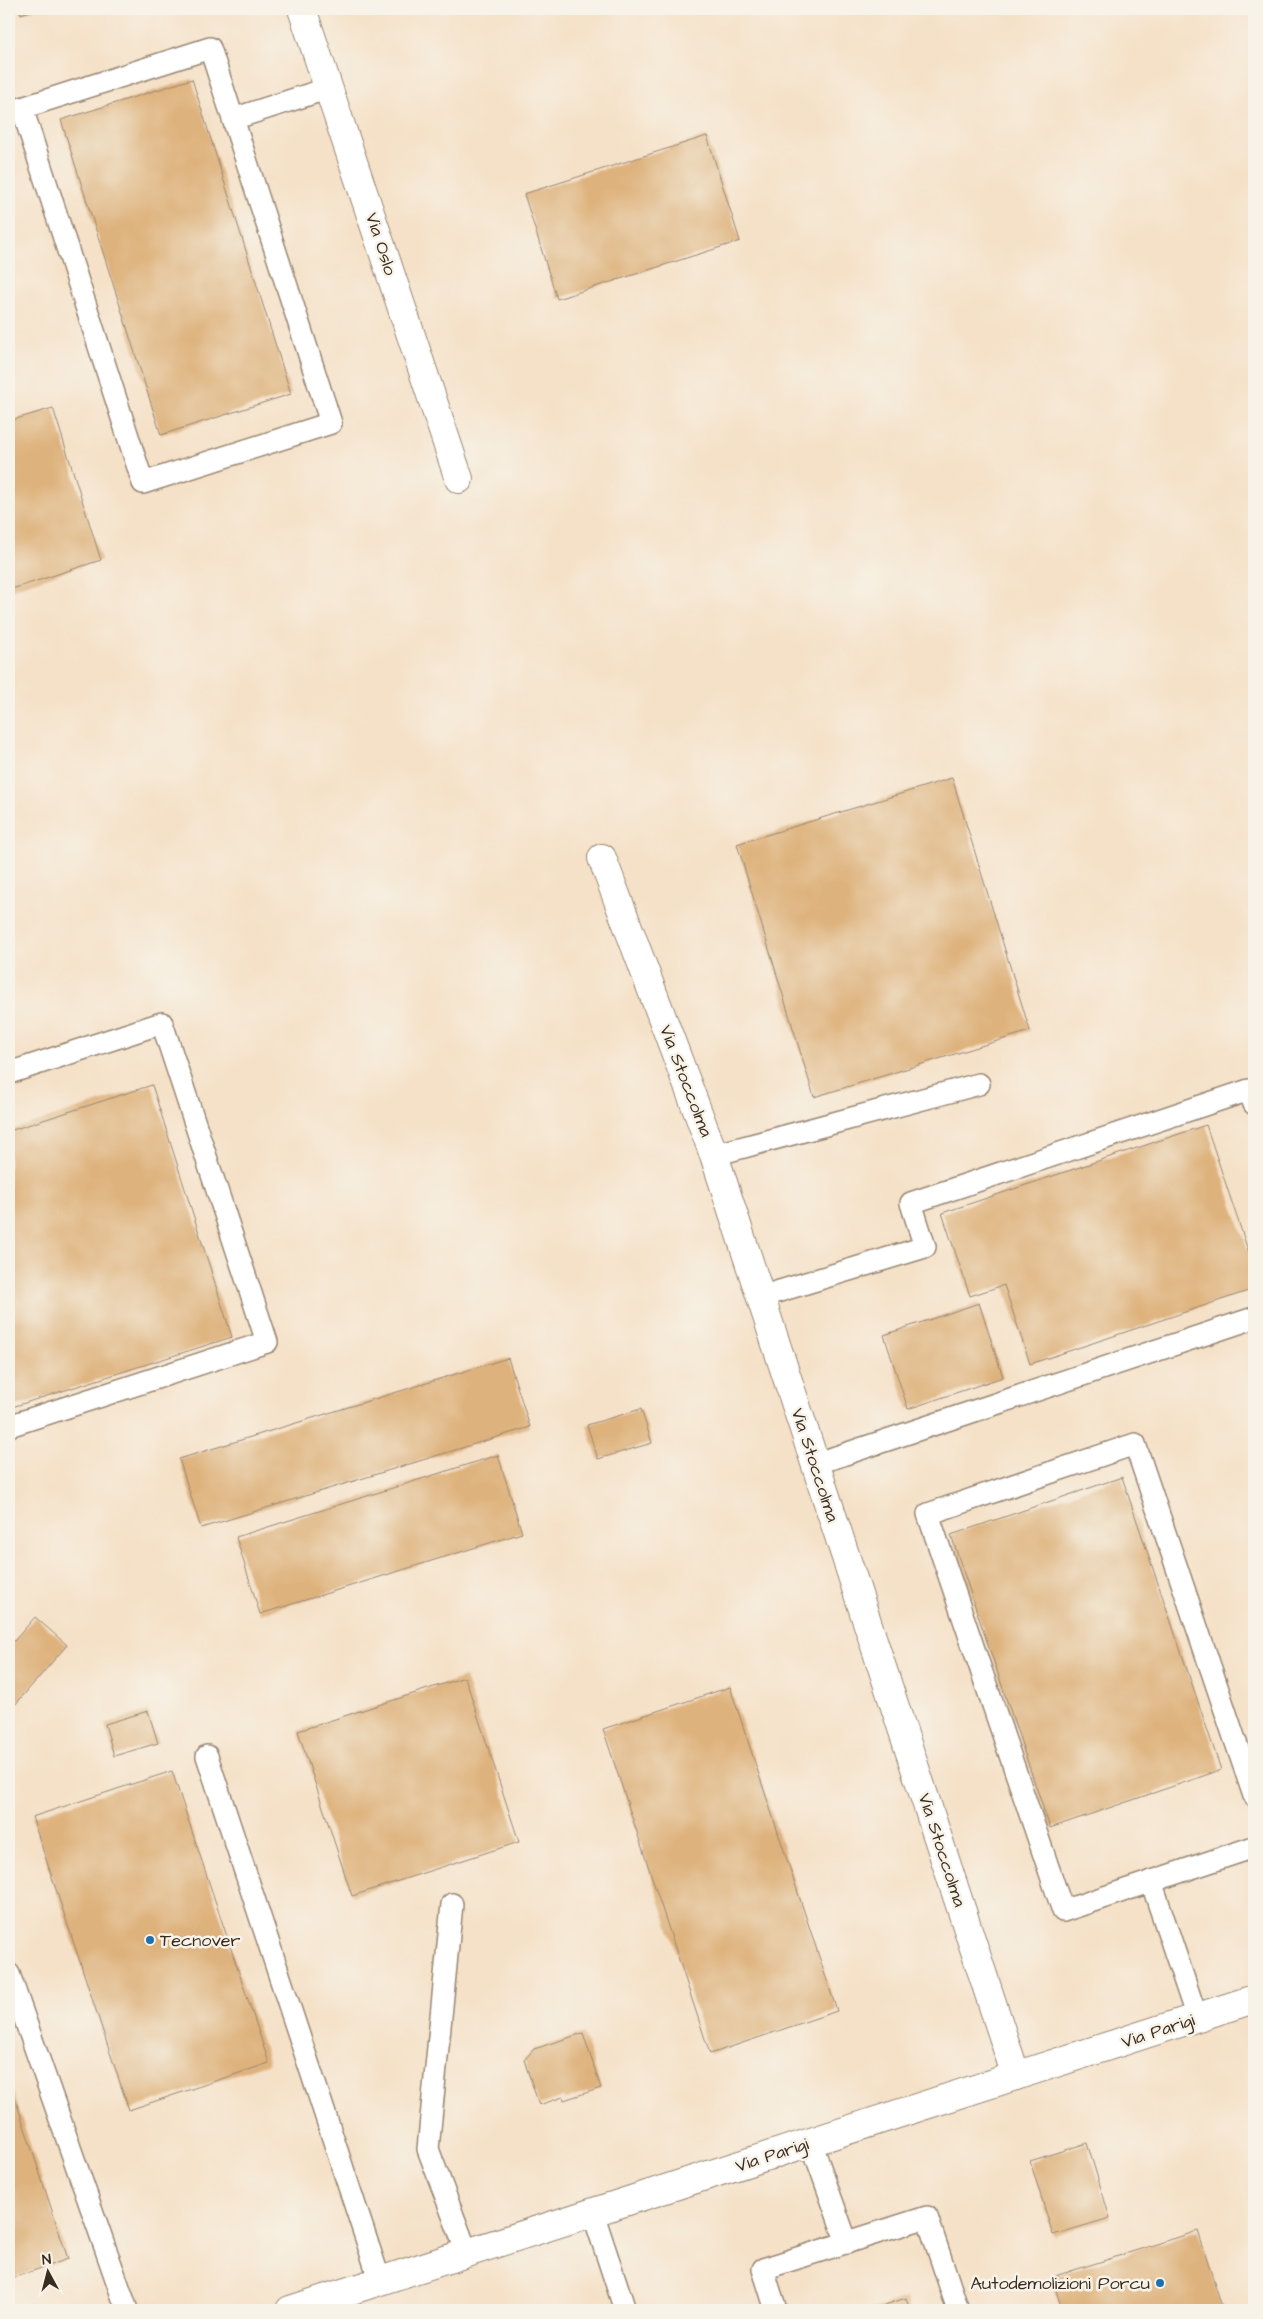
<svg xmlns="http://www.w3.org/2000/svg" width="1263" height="2319" font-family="'Architects Daughter',sans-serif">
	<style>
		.building { fill: #deb27d }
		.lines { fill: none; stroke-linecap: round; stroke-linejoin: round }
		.service-casing { stroke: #988673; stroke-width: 24 }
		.minor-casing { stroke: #988673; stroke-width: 30 }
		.tertiary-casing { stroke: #988673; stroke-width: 30 }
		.service { stroke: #fff; stroke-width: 21 }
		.minor { stroke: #fff; stroke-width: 28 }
		.tertiary { stroke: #fff; stroke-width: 28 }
		.poi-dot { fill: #1f6fb2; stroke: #f7f3e8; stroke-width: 2 }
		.labels { text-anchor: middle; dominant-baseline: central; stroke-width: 5; stroke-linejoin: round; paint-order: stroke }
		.street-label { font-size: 18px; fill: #3b2a1e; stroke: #f7f3e8 }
		.poi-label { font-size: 18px; fill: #3b2a1e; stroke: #f7f3e8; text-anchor: start }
	</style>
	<rect width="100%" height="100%" fill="#f7f3e8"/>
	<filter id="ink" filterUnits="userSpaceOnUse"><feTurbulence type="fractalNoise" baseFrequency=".02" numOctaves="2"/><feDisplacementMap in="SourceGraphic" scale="10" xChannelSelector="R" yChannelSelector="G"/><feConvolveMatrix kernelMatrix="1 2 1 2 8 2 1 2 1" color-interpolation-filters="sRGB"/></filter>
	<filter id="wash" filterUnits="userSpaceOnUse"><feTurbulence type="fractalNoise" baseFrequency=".0096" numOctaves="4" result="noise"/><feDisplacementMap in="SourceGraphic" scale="20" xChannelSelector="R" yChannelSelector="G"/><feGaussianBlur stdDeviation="1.12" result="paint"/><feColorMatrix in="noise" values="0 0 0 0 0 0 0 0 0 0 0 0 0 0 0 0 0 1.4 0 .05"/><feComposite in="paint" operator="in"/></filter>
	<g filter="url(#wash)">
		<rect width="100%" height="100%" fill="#f5e1c8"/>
		<g id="blocks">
			<!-- building -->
			<g class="building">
				<path d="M19,9H36L21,14Z"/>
				<path d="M192,79L291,394L161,435L61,120Z"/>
				<path d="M707,136L740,241L557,299L524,194Z"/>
				<path d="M53,408L101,560L9,590V421Z"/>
				<path d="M952,778L1030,1031L814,1097L737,844Z"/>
				<path d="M152,1085L232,1337L9,1408V1131Z"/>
				<path d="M1206,1125L1254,1268V1289L1030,1364L1004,1285L970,1296L942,1213Z"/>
				<path d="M979,1303L1003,1377L908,1409L884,1335Z"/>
				<path d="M508,1358L530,1427L201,1528L179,1459Z"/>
				<path d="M641,1409L652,1443L598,1459L587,1425Z"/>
				<path d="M498,1455L522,1533L260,1614L236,1537Z"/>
				<path d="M1122,1477L1221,1770L1050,1828L951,1535Z"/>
				<path d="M35,1617L67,1645L14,1706L9,1702V1647Z"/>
				<path d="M465,1677L519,1842L352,1896L298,1731Z"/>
				<path d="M730,1687L837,2011L710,2054L603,1729Z"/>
				<path d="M148,1711L158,1743L114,1756L105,1724Z"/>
				<path d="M172,1771L269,2063L129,2110L32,1817Z"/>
				<path d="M583,2033L601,2088L564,2100L563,2097L539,2105L524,2060L534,2049Z"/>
				<path d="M9,2080L68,2259L9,2279Z"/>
				<path d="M1087,2143L1110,2218L1053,2235L1030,2161Z"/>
				<path d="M1198,2231L1223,2310H1062L1052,2277Z"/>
				<path d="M906,2298L910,2310H870Z"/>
			</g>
		</g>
	</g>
	<g filter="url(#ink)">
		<use href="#blocks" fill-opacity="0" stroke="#988673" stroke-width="1"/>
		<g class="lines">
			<defs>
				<g id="service">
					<path d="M233,119L331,423L143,483L22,108L210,48L233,119L329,88"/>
					<path d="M9,1073L162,1023L267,1342L9,1426"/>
					<path d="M714,1155L979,1084"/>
					<path d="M760,1297L925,1247L911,1203L1249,1090L1254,1104"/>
					<path d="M815,1464L1254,1318"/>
					<path d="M207,1756L380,2281"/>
					<path d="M1254,1796L1135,1444L928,1514L1063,1911L1254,1847"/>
					<path d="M1151,1881L1197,2018"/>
					<path d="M452,1904L428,2149L467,2253"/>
					<path d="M9,1974L127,2310"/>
					<path d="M811,2142L847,2243"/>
					<path d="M593,2213L625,2310"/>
					<path d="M776,2310L763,2269L927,2217L958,2310"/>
				</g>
				<g id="minor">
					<path d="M302,9L459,479"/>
					<path d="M602,858L714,1155L1016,2076"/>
				</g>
				<path id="tertiary" d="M290,2310L1254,1999"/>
			</defs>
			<!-- service casing -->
			<use href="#service" class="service-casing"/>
			<!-- minor casing -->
			<use href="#minor" class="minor-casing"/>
			<!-- tertiary casing -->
			<use href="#tertiary" class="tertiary-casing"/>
			<!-- service -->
			<use href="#service" class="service"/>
			<!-- minor -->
			<use href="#minor" class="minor"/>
			<!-- tertiary -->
			<use href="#tertiary" class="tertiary"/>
		</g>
	</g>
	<!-- markers -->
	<g class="poi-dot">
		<circle cx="150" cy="1940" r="5"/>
		<circle cx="1160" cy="2283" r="5"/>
	</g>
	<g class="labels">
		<!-- street labels -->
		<g class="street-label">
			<text transform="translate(381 244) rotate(72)">Via Oslo</text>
			<text transform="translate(686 1081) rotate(69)">Via Stoccolma</text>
			<text transform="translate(815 1465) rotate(72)">Via Stoccolma</text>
			<text transform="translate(942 1850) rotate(72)">Via Stoccolma</text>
			<text transform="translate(1158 2031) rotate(-18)">Via Parigi</text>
			<text transform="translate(772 2155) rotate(-18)">Via Parigi</text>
		</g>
		<!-- poi labels -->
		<g class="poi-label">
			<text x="160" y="1940">Tecnover</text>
			<text x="1150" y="2283" text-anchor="end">Autodemolizioni Porcu</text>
		</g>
	</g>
	<!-- margin -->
	<rect width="1263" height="2319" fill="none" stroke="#f7f3e8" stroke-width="30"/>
	<!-- north arrow -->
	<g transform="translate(48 2272) rotate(353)" stroke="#f7f3e8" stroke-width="4" paint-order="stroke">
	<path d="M0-4L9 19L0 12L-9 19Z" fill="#3b2a1e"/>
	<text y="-8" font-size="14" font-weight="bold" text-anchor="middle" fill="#3b2a1e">N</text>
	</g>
</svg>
